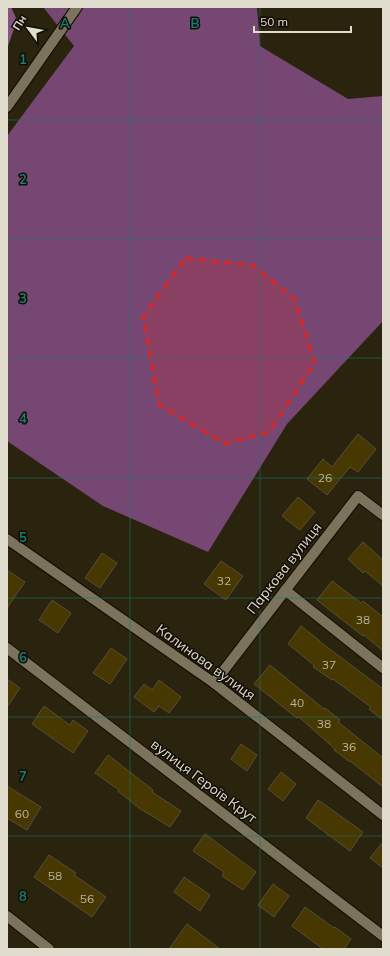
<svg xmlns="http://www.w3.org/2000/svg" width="390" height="956" font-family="Mulish,sans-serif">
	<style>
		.forest { fill: #764772 }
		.water { fill: #84547f }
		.building { fill: #473801; stroke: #564e37 }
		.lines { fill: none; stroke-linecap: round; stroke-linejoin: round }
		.street-casing { stroke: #130c00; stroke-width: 12 }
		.secondary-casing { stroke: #130c00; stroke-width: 12 }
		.street { stroke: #7b735b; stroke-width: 10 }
		.secondary { stroke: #7b735b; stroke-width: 10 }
		.marked { fill: #d62828; fill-opacity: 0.2; stroke: #d62828; stroke-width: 3; stroke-dasharray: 8 5; stroke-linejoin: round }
		.grid { fill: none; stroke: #197b73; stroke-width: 1; stroke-opacity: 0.55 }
		.labels { text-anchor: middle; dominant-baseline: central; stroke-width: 3; stroke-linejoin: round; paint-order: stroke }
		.number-label { font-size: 12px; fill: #bab39b }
		.street-label { font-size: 14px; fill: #e0dcce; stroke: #100d05 }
		.grid-label { font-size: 13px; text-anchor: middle; font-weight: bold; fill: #197b73; stroke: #100d05; stroke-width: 3; stroke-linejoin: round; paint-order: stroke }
	</style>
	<rect width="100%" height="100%" fill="#2a230d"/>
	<!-- forest -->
	<path class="forest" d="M43,7H257L260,46L348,99L383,96V321L287,424L208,552L103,506L7,441V136L74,46Z"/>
	<!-- water -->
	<path class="water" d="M7,7H11L17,20L7,49Z"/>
	<!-- building -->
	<g class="building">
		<path d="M358,434L376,449L358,472L350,467L327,495L307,479L323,459L332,467Z"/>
		<path d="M298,497L315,512L300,530L282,516Z"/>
		<path d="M363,542L383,560V586L365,571L363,573L348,559Z"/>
		<path d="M102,553L117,563L100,588L85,578Z"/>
		<path d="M221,561L243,576L226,600L204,584Z"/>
		<path d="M7,570L25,582L7,608Z"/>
		<path d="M332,581L361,603L363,601L383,617V651L364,635L363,636L317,600Z"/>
		<path d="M52,600L71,613L58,633L39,620Z"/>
		<path d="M301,626L319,640V641L383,689V720L369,709L371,707L333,679L332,680L313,667L314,665L288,644Z"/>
		<path d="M111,648L127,659L110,684L93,673Z"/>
		<path d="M270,665L324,709L325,708L340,720L338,722L383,758V787L350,761V762L334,750L335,749L299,717L297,718L254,684Z"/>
		<path d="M7,679L20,688L7,707Z"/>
		<path d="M159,680L181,697L169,713L159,706L154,712L134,697L144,684L152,690Z"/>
		<path d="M44,706L70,725L73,720L88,731L73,753L32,724Z"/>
		<path d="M241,744L257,755L247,771L231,759Z"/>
		<path d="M108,755L153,790L152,792L181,811L170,827L139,808L118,791L119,790L95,773Z"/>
		<path d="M281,772L296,784L283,801L268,789Z"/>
		<path d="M7,786L41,807L27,830L7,818Z"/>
		<path d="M318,800L363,832L350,851L306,818Z"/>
		<path d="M205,834L256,872L243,890L222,876L224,872L193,851Z"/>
		<path d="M383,842V868L370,858Z"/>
		<path d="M49,855L76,873L74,875L106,897L92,917L34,877Z"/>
		<path d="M184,877L210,895L200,911L174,892Z"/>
		<path d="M273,884L289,896L274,917L258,905Z"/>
		<path d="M305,907L334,928L335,927L351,939L344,949H323L292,926Z"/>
		<path d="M187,924L220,949H169Z"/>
	</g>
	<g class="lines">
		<defs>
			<g id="street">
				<path d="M7,107L77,7"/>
				<path d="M7,539L214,683L383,815"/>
				<path d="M285,590L383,668"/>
				<path d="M7,648L383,936"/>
				<path d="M214,683L358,496L383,515"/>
			</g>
			<path id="secondary" d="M7,916L49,949"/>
		</defs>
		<!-- street casing -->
		<use href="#street" class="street-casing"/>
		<!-- secondary casing -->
		<use href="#secondary" class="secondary-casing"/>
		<!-- street -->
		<use href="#street" class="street"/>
		<!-- secondary -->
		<use href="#secondary" class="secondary"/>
	</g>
	<!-- marked area -->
	<path class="marked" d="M185,258L253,265L295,299L315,363L269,432L225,444L159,405L143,317Z"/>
	<!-- grid -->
	<path class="grid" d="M130,7V949M260,7V949M7,120H383M7,239H383M7,358H383M7,478H383M7,598H383M7,717H383M7,836H383"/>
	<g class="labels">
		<!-- number labels -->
		<g class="number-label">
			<text x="325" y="477">26</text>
			<text x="224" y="580">32</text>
			<text x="363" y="619">38</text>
			<text x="329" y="664">37</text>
			<text x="297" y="702">40</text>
			<text x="324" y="723">38</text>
			<text x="349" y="746">36</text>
			<text x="22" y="813">60</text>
			<text x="55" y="875">58</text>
			<text x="87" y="898">56</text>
		</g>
		<!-- street labels -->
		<g class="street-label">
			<text transform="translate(284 568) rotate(-52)">Паркова вулиця</text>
			<text transform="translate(206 662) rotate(36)">Калинова вулиця</text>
			<text transform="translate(204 781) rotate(37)">вулиця Героїв Крут</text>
		</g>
	</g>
	<g class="grid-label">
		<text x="65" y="28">A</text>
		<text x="195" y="28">B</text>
		<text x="23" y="64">1</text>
		<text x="23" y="184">2</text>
		<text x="23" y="303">3</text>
		<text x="23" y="423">4</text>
		<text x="23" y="542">5</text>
		<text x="23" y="662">6</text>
		<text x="23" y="781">7</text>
		<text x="23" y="901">8</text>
	</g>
	<!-- border -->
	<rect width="390" height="956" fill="none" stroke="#e0dcce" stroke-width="16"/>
	<!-- north arrow -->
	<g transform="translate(28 28) rotate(302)" stroke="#100d05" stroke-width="3" paint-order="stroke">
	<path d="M0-3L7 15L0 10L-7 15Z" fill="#e0dcce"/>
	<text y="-6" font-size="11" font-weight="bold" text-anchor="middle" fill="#e0dcce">Пн</text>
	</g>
	<!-- scale -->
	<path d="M254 26v6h97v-6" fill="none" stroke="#e0dcce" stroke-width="2"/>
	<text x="260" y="26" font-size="12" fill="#e0dcce" stroke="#100d05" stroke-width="3" paint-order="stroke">50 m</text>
</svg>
